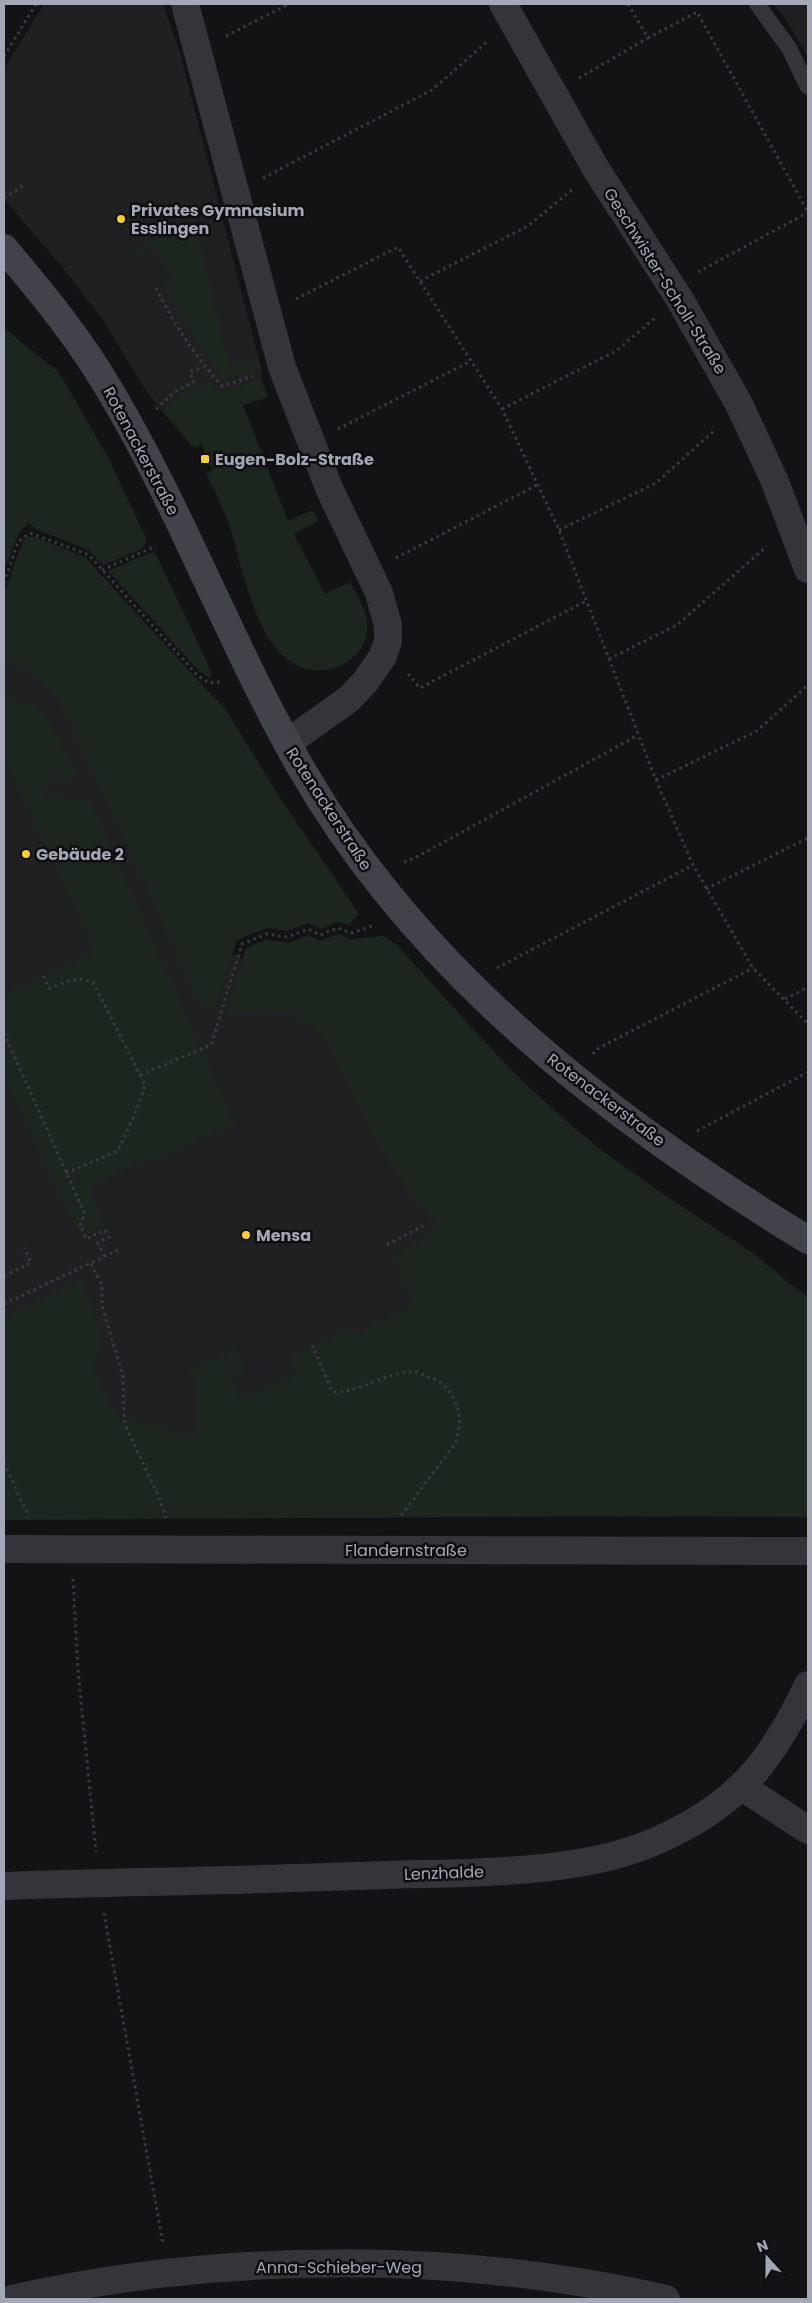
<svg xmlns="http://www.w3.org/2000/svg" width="812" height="2303" font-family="Poppins,sans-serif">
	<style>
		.built { fill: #201f22 }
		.green { fill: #1d251f }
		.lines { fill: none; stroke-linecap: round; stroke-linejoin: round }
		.path { stroke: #3a3b41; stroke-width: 3; stroke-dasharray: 2.5 4; stroke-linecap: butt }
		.service { stroke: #34343a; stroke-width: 16 }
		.minor { stroke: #34343a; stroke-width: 28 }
		.secondary { stroke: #42434a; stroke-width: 28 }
		.poi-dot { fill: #f7d029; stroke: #0e0e10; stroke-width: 2 }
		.labels { text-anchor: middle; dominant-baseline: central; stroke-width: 5; stroke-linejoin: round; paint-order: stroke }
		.poi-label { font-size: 16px; font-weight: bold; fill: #a4a7b6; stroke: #0e0e10; text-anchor: start }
		.street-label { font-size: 16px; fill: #a4a7b6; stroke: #0e0e10 }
	</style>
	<rect width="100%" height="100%" fill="#131315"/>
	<!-- built -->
	<g class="built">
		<path d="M44,4H163L180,53L261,368V379L220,391L179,395L162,411L146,391L103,320L63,268L4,199V69Z"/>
		<path d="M773,4H808V57L786,19Z"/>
		<path d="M4,607L217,945L243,959L317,976L674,1517L602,1516L4,1520Z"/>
	</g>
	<!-- green -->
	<g class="green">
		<path d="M194,217L229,366L258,359L261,368L224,380L183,319L165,283L172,278L154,246L135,256L133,252Z"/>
		<path d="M4,328L56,370L64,381L108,457L147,540L142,549L103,565L89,550L38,530L28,523L18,535L4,570Z"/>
		<path d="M261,379L268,397L243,405L288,521L313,510L319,521L294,534L325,594L350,582C358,597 369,613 367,631C366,644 360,652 350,660C326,677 299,673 279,652C251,622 241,560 228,522C222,505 213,489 206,473L213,470L202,445L194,448L162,411L179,395L209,380L220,391Z"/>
		<path d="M28,537H35L85,557L203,686L225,708L277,793L359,914L349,925L337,922L321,929L308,923L287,931L267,928L237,940L215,1010L204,1006L197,998L56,694C40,676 26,670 4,662V593L23,541Z"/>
		<path d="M149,553H155L160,563L207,662L212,675L210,678L199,671L108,571Z"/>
		<path d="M13,701C22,702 31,704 38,710C53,721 69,760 79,777L45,787L46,797L78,799L91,803L235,1124L154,1161L152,1157L92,1185L90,1190L106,1226L88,1234L74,1225L4,1075V994L95,952L4,756V702Z"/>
		<path d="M338,934L352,939L384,936L398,946C451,1005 503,1065 563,1118C618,1167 684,1207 745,1248C768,1262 785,1283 808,1296V1517L602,1516L4,1520V1317L81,1279L104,1336L93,1369L117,1417L190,1435L198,1431V1397L189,1371L229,1353L234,1346L245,1371L234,1375L232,1379L238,1395L242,1398L293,1376L296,1370L290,1355L351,1328L354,1333L408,1309L407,1306L414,1303L392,1256L439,1230L412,1196L379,1147L328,1045C312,1023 288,1008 260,1011C247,1012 239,1017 226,1012L246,948L265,940L289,943L308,935L320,941Z"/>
	</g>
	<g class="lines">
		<!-- path -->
		<g class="path">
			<path d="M628,4L648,38L697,12L808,212"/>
			<path d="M226,36L289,4"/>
			<path d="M4,56L36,4"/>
			<path d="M579,78L648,38"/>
			<path d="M263,178L432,90L489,40"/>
			<path d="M4,198L24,185"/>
			<path d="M698,272L807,213"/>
			<path d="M420,281L528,226L573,189"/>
			<path d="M156,288C174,324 195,356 222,386L253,376"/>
			<path d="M296,299L398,247L502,409L559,530L656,780L693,865L753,968L808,1024"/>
			<path d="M156,409L176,391L194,382L190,372L204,367"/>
			<path d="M502,409L616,351L655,318"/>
			<path d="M338,429L471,361"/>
			<path d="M559,530L656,483L716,429"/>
			<path d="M396,558L537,485"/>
			<path d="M102,570L156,546"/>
			<path d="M4,583L18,542L30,533L89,555L198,676L209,683L221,682"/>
			<path d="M609,659L677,625L767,546"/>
			<path d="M408,674L420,688L586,601"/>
			<path d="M656,780L757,731L808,685"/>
			<path d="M404,862L415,858L638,735"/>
			<path d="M706,889L808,838"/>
			<path d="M497,968L693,865"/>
			<path d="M43,976L49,988C65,983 79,974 94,984L145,1085L140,1102L118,1151L66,1173"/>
			<path d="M785,999L808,987"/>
			<path d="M4,1033L85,1214L80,1225L86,1239L105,1230L109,1237L98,1243L105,1257"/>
			<path d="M593,1054L595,1050L753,968"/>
			<path d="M140,1075L211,1045L242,944L266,934L288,937L308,929L320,935L338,928L351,933L375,925"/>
			<path d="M697,1131L808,1072"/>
			<path d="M387,1245L423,1226"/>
			<path d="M91,1264L102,1285V1306L123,1376L124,1419L128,1431L160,1500L166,1518"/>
			<path d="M4,1276L31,1263L24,1248"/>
			<path d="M4,1304L118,1250"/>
			<path d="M312,1345L332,1391C352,1397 390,1369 414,1372C419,1372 424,1375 429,1377C439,1380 447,1387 452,1396C462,1411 461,1427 455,1444L399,1518"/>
			<path d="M4,1463L29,1517"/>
			<path d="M73,1579L78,1670L96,1852"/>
			<path d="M104,1913L163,2244"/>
		</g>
		<!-- service -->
		<path class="service" d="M757,4L789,48L808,87"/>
		<!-- minor -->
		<g class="minor">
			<path d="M185,4L282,367L329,488L379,593L388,625V641L383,656L365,682L349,699L287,743"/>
			<path d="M503,4L596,169L679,298L740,406L775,482L808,569"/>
			<path d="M4,1549L808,1551"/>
			<path d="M742,1787L808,1830"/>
			<path d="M4,1886C131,1882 257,1880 384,1875C473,1872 587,1876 667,1836C741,1801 774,1757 808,1685"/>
			<path d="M12,2299C221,2252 457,2251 666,2299"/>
		</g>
		<!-- secondary -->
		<path class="secondary" d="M4,248C42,293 79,338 109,389C182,511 231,646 301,768C419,973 610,1119 808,1240"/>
	</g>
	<!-- markers -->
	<g class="poi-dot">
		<circle cx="121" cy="219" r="5"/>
		<rect x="200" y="454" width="10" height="10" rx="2.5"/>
		<circle cx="26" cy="854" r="5"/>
		<circle cx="246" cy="1235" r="5"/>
	</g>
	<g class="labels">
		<!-- poi labels -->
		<g class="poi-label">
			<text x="131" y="210">Privates Gymnasium<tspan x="131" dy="18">Esslingen</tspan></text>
			<text x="215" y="459">Eugen-Bolz-Straße</text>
			<text x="36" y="854">Gebäude 2</text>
			<text x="256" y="1235">Mensa</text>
		</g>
		<!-- street labels -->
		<g class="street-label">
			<text transform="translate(665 281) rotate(58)">Geschwister-Scholl-Straße</text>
			<text transform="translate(141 451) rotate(62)">Rotenackerstraße</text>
			<text transform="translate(329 809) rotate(57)">Rotenackerstraße</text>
			<text transform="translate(606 1100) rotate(37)">Rotenackerstraße</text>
			<text x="406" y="1550">Flandernstraße</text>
			<text transform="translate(444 1873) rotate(-2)">Lenzhalde</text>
			<text x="339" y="2267">Anna-Schieber-Weg</text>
		</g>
	</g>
	<!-- border -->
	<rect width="812" height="2303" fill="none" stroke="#a4a7b6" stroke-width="10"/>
	<!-- north arrow -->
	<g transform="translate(767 2258) rotate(339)" stroke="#0e0e10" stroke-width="4" paint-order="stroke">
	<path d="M0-4L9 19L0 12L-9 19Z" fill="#a4a7b6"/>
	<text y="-8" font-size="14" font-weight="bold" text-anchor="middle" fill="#a4a7b6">N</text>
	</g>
</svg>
